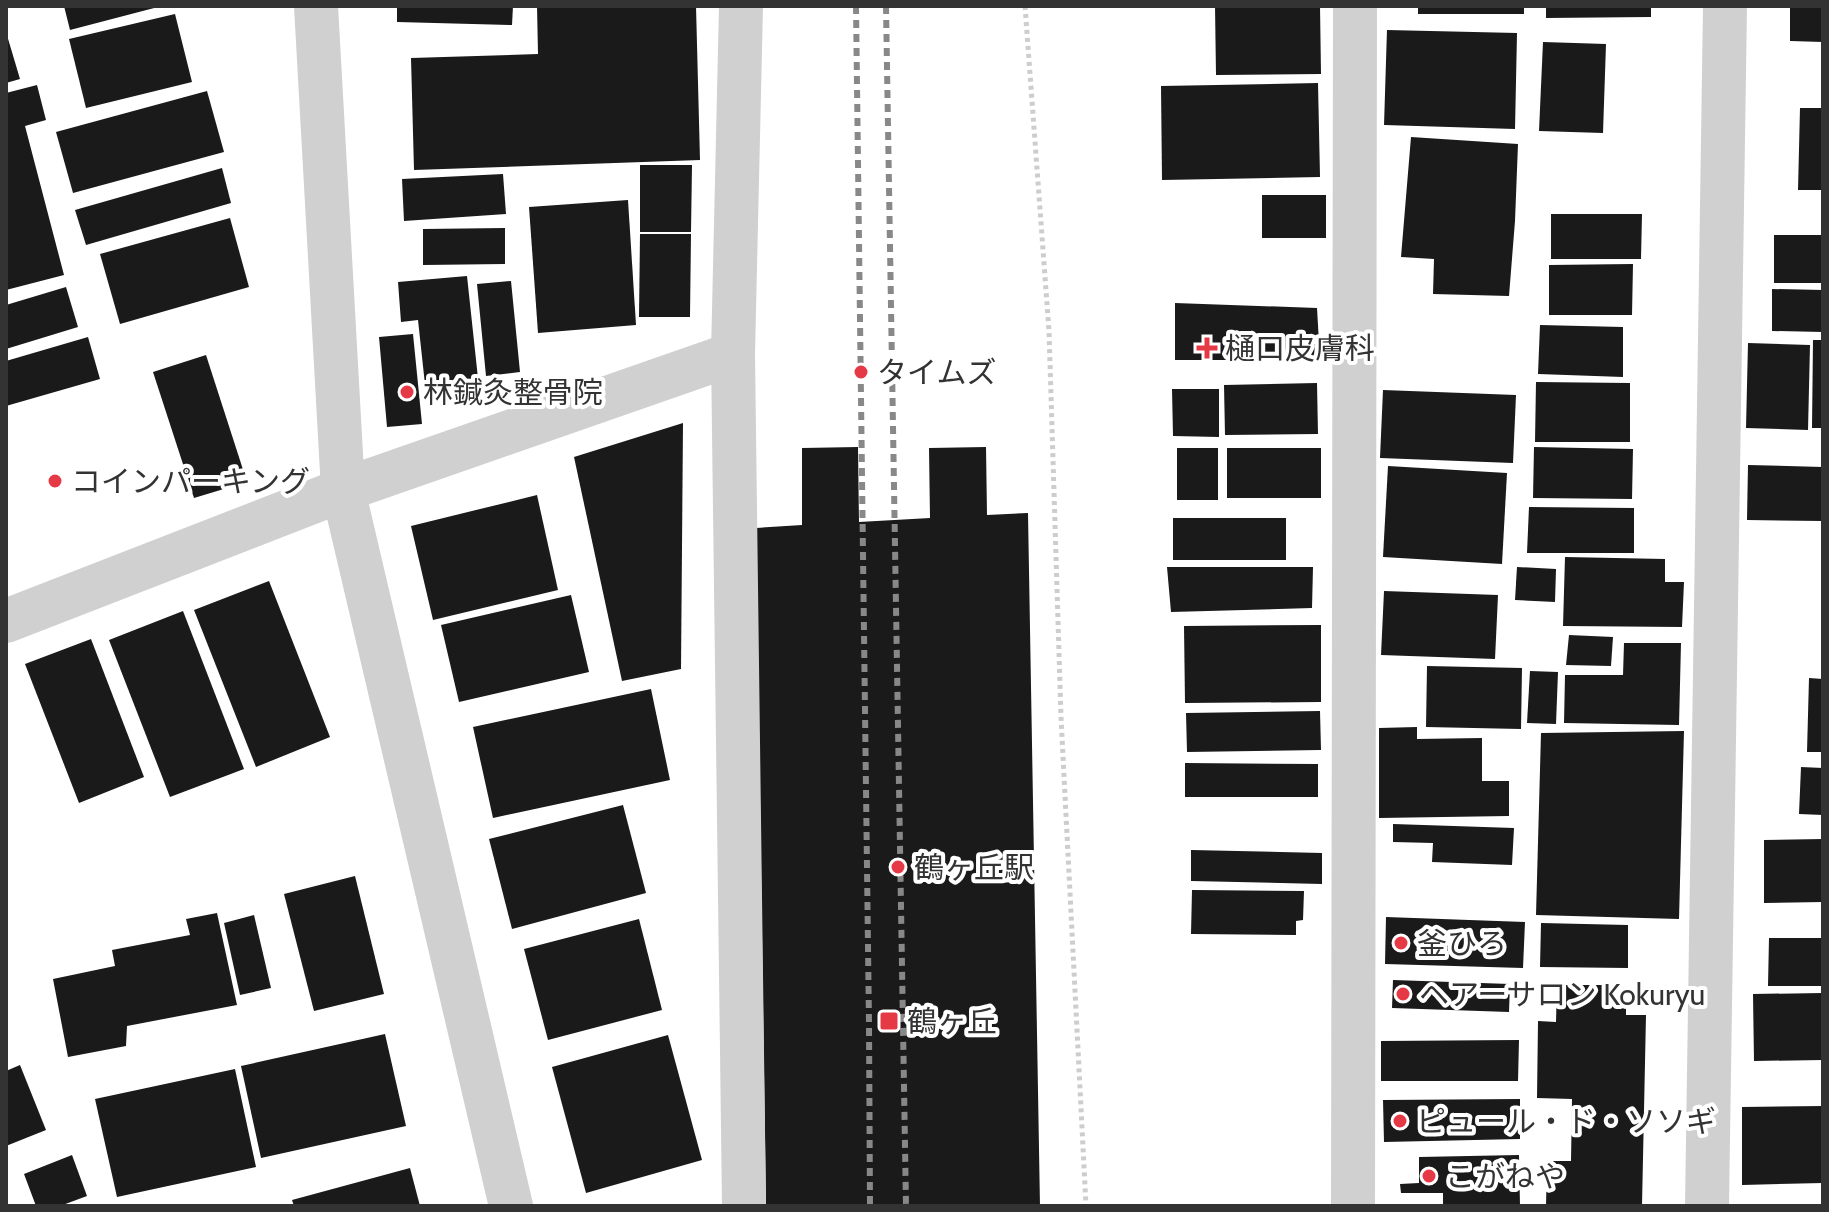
<svg xmlns="http://www.w3.org/2000/svg" width="1829" height="1212" font-family="Cabin,'Noto Sans JP',sans-serif">
	<style>
		.building { fill: #1a1a1a }
		.lines { fill: none; stroke-linecap: round; stroke-linejoin: round }
		.path { stroke: #cdcdcd; stroke-width: 5; stroke-dasharray: 4 4; stroke-linecap: butt }
		.minor { stroke: #d0d0d0; stroke-width: 44 }
		.rail { stroke: #888; stroke-width: 6; stroke-dasharray: 8 6; stroke-linecap: butt }
		.poi-dot { fill: #e63946; stroke: #fff; stroke-width: 3 }
		.labels { text-anchor: middle; dominant-baseline: central; stroke-width: 8; stroke-linejoin: round; paint-order: stroke }
		.poi-label { font-size: 30px; fill: #333; stroke: #fff; text-anchor: start }
	</style>
	<rect width="100%" height="100%" fill="#fff"/>
	<!-- building -->
	<g class="building">
		<path d="M64,6H158V7L70,30Z"/>
		<path d="M397,6H513L512,25L397,22Z"/>
		<path d="M537,6H696L700,160L414,170L411,58L538,54Z"/>
		<path d="M1215,6H1320L1321,74L1216,75Z"/>
		<rect x="1418" y="6" width="106" height="8"/>
		<path d="M1546,6H1651V17L1546,18Z"/>
		<path d="M1790,6H1823V42L1790,41Z"/>
		<path d="M175,14L192,82L86,108L69,39Z"/>
		<path d="M1387,30L1517,33L1515,129L1384,125Z"/>
		<path d="M6,32L20,79L6,83Z"/>
		<path d="M1543,42L1606,44L1603,133L1539,131Z"/>
		<path d="M1318,83L1320,177L1162,180L1161,86Z"/>
		<path d="M37,85L46,120L25,126L64,275L6,290V93Z"/>
		<path d="M207,91L224,152L73,193L56,132Z"/>
		<path d="M1800,108H1823V190H1798Z"/>
		<path d="M1411,137L1518,144L1515,221L1509,296L1433,294L1434,259L1401,257Z"/>
		<path d="M640,165H692L691,232H640Z"/>
		<path d="M222,168L231,203L86,245L75,210Z"/>
		<path d="M503,174L506,214L404,221L402,179Z"/>
		<rect x="1262" y="195" width="64" height="43"/>
		<path d="M628,200L636,325L538,333L529,207Z"/>
		<path d="M1551,214H1642L1641,259H1551Z"/>
		<path d="M230,218L249,287L120,324L100,254Z"/>
		<path d="M505,228V264L423,265V229Z"/>
		<path d="M640,234H691L690,317H639Z"/>
		<rect x="1774" y="235" width="49" height="48"/>
		<path d="M1633,264L1632,315H1549V265Z"/>
		<path d="M467,276L480,397L427,403L418,320L401,322L398,282Z"/>
		<path d="M511,281L520,372L486,376L477,284Z"/>
		<path d="M66,287L78,327L6,349V305Z"/>
		<path d="M1772,289L1823,290V332L1772,331Z"/>
		<path d="M1175,303L1317,308L1320,360H1175Z"/>
		<path d="M1540,325L1623,327V377L1538,374Z"/>
		<path d="M413,334L422,424L387,427L379,337Z"/>
		<path d="M88,337L100,379L6,406V361Z"/>
		<path d="M1813,340H1823V428H1812Z"/>
		<path d="M1748,343L1810,345L1808,430L1746,428Z"/>
		<path d="M206,355L247,482L194,498L153,372Z"/>
		<path d="M1536,382L1630,383V442H1535Z"/>
		<path d="M1317,383L1318,434L1225,435L1224,385Z"/>
		<path d="M1172,389H1219V437L1173,436Z"/>
		<path d="M1383,390L1516,395L1513,463L1380,458Z"/>
		<path d="M683,423L681,669L622,681L574,457Z"/>
		<path d="M858,447L859,522L930,518L929,448L986,447L987,515L1028,513L1040,1206H766L756,528L802,525V448Z"/>
		<path d="M1534,447L1633,449L1632,499L1533,498Z"/>
		<rect x="1177" y="448" width="41" height="52"/>
		<rect x="1227" y="448" width="94" height="50"/>
		<path d="M1748,465L1823,467V521L1747,520Z"/>
		<path d="M1388,466L1507,473L1502,564L1383,557Z"/>
		<path d="M537,495L558,590L433,620L411,526Z"/>
		<path d="M1529,507L1634,508V553H1527Z"/>
		<rect x="1173" y="518" width="113" height="42"/>
		<path d="M1565,557L1665,559V582H1684L1682,627L1563,626Z"/>
		<path d="M1167,567H1313L1312,608L1171,612Z"/>
		<path d="M1517,567L1556,569L1555,602L1515,600Z"/>
		<path d="M269,581L330,737L256,767L194,610Z"/>
		<path d="M1384,591L1498,595L1495,659L1381,655Z"/>
		<path d="M571,595L589,672L459,702L441,625Z"/>
		<path d="M183,611L244,769L170,797L109,640Z"/>
		<path d="M1321,625V702L1185,703L1184,626Z"/>
		<path d="M1569,635L1613,637L1611,666L1566,665Z"/>
		<path d="M91,639L144,777L79,803L25,664Z"/>
		<path d="M1624,643H1681L1679,725L1564,723L1565,675H1623Z"/>
		<path d="M1427,666L1522,668L1521,729L1426,727Z"/>
		<path d="M1530,671L1558,672L1556,724L1527,723Z"/>
		<path d="M1809,678L1823,679V752H1807Z"/>
		<path d="M651,689L670,780L493,818L473,727Z"/>
		<path d="M1320,711L1321,750L1187,752L1186,713Z"/>
		<path d="M1417,727V739L1482,738V781H1509V816L1379,818V728Z"/>
		<path d="M1684,731L1679,919L1536,915L1541,733Z"/>
		<path d="M1185,763L1318,764V797H1185Z"/>
		<path d="M1801,767L1823,768V815L1799,814Z"/>
		<path d="M623,805L646,893L512,929L489,839Z"/>
		<path d="M1393,824L1514,828L1512,865L1432,862L1433,843L1393,842Z"/>
		<path d="M1823,839V902L1764,903V840Z"/>
		<path d="M1191,850L1322,853V884L1191,881Z"/>
		<path d="M355,876L384,994L314,1011L284,894Z"/>
		<path d="M1192,890L1304,891L1303,920L1296,921V935L1191,934Z"/>
		<path d="M217,913L237,1005L127,1026L126,1046L68,1057L53,979L115,966L112,950L190,935L186,919Z"/>
		<path d="M254,915L271,988L240,995L224,923Z"/>
		<path d="M1386,917L1525,922L1523,968L1385,964Z"/>
		<path d="M639,919L662,1010L548,1040L524,949Z"/>
		<path d="M1541,923L1628,925V968L1540,967Z"/>
		<path d="M1769,938H1823V986H1768Z"/>
		<path d="M1393,980L1510,984L1509,1012L1392,1008Z"/>
		<path d="M1557,985H1607V997H1626V1015H1646L1642,1206H1546L1547,1161H1571L1572,1099L1537,1098L1538,1021L1556,1022Z"/>
		<path d="M1823,993V1060L1754,1061L1753,994Z"/>
		<path d="M385,1034L406,1126L261,1158L241,1066Z"/>
		<path d="M668,1035L702,1160L586,1193L552,1067Z"/>
		<path d="M1519,1040L1518,1081H1381V1041Z"/>
		<path d="M20,1065L46,1130L6,1146V1071Z"/>
		<path d="M235,1069L256,1167L117,1197L95,1099Z"/>
		<path d="M1520,1099V1139L1384,1142L1383,1100Z"/>
		<path d="M1823,1106V1183L1742,1185V1107Z"/>
		<path d="M72,1155L87,1196L60,1206H36L24,1174Z"/>
		<path d="M1519,1155L1520,1206H1443V1193H1401L1400,1184L1419,1183V1157Z"/>
		<path d="M410,1168L420,1206H294L292,1200Z"/>
	</g>
	<g class="lines">
		<!-- path -->
		<path class="path" d="M1025,6L1049,331L1061,717L1086,1206"/>
		<!-- minor -->
		<g class="minor">
			<path d="M316,6L343,490L511,1206"/>
			<path d="M741,6L733,354L744,1206"/>
			<path d="M6,621L343,490L733,354"/>
			<path d="M1353,1206L1355,6"/>
			<path d="M1707,1206L1725,6"/>
		</g>
		<!-- rail -->
		<g class="rail">
			<path d="M856,6L869,1024L870,1206"/>
			<path d="M886,6L906,1206"/>
		</g>
	</g>
	<!-- markers -->
	<g class="poi-dot">
		<path d="M1203 336h8v8h8v8h-8v8h-8v-8h-8v-8h8z"/>
		<circle cx="861" cy="372" r="8"/>
		<circle cx="407" cy="392" r="8"/>
		<circle cx="55" cy="481" r="8"/>
		<circle cx="898" cy="867" r="8"/>
		<circle cx="1401" cy="943" r="8"/>
		<circle cx="1403" cy="994" r="8"/>
		<rect x="879" y="1011" width="20" height="20" rx="4"/>
		<circle cx="1400" cy="1121" r="8"/>
		<circle cx="1429" cy="1176" r="8"/>
	</g>
	<g class="labels">
		<!-- poi labels -->
		<g class="poi-label">
			<text x="1225" y="348">樋口皮膚科</text>
			<text x="877" y="372">タイムズ</text>
			<text x="423" y="392">林鍼灸整骨院</text>
			<text x="71" y="481">コインパーキング</text>
			<text x="914" y="867">鶴ヶ丘駅</text>
			<text x="1417" y="943">釜ひろ</text>
			<text x="1419" y="994">ヘアーサロン Kokuryu</text>
			<text x="907" y="1021">鶴ヶ丘</text>
			<text x="1416" y="1121">ピュール・ド・ソソギ</text>
			<text x="1445" y="1176">こがねや</text>
		</g>
	</g>
	<!-- border -->
	<rect width="1829" height="1212" fill="none" stroke="#333333" stroke-width="16"/>
</svg>
